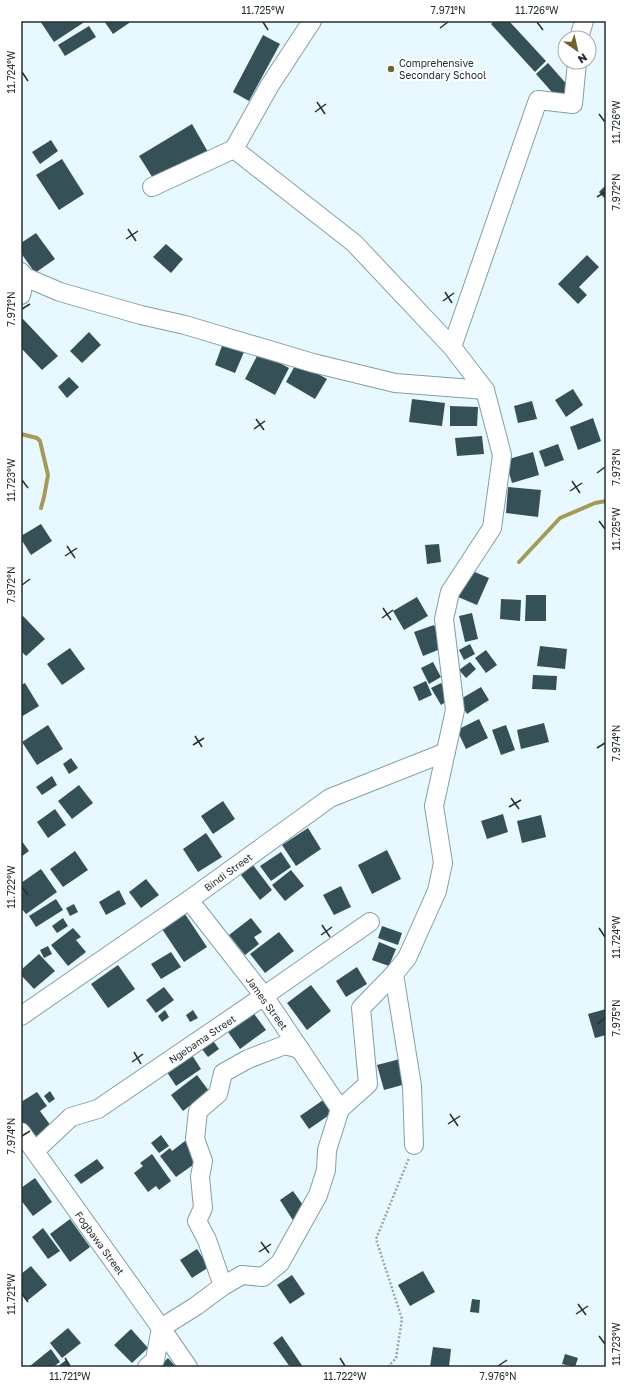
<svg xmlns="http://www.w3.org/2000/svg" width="627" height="1388" font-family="'Golos Text',sans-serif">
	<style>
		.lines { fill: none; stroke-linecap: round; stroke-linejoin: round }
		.stream { stroke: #a69959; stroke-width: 4 }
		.building { fill: #365058 }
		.minor-casing { stroke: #839ea8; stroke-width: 20 }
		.path { stroke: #97a6ab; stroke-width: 2.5; stroke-dasharray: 2 2; stroke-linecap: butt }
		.minor { stroke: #fff; stroke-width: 18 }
		.ticks { fill: none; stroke: #242f33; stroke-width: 1.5 }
		.poi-dot { fill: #706330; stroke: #fff; stroke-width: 1.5 }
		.labels { text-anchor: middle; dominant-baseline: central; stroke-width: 4; stroke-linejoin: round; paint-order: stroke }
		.poi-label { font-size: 10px; fill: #242f33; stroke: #fff; text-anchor: start }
		.street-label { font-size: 10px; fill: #242f33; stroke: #fff }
		.neatline { fill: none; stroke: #242f33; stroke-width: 1.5 }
		.ticks-label { font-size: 10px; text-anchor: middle; fill: #242f33 }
	</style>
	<rect width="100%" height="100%" fill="#e7f9ff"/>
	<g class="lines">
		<!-- stream -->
		<g class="stream">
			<path d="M21,434L37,438L40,441L48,475L44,497L41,508"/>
			<path d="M519,562L560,518L595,503L606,501"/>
		</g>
	</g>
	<!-- building -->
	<g class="building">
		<path d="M40,21H86L54,42Z"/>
		<path d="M104,21H132L113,34Z"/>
		<path d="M494,21H509L546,61L535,72L491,24Z"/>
		<path d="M89,26L96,37L65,56L58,45Z"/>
		<path d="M263,35L280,44L249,101L233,92Z"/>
		<path d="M548,63L570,88L558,99L536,74Z"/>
		<path d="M192,124L208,152L156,183L139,156Z"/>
		<path d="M51,140L58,151L40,164L32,152Z"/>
		<path d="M62,159L84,194L59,210L36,175Z"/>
		<path d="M606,185V198L605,199L599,192Z"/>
		<path d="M36,233L55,259L35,273L21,253V243Z"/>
		<path d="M166,244L183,259L171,273L153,257Z"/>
		<path d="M587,255L599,267L579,287L587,295L578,304L558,284Z"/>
		<path d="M23,319L58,356L42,370L21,348V320Z"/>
		<path d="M89,332L101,345L82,363L70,351Z"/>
		<path d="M223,343L244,352L235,373L215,365Z"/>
		<path d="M259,352L289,368L275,395L245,379Z"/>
		<path d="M297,362L327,379L315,399L286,382Z"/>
		<path d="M69,377L79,387L67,398L58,387Z"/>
		<path d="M573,389L583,405L566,417L555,400Z"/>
		<path d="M412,399L445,403L442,426L409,422Z"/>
		<path d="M532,401L537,419L518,423L514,406Z"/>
		<path d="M450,406L478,407L477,426H450Z"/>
		<path d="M593,418L601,441L578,450L570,427Z"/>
		<path d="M482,436L484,454L457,456L455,438Z"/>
		<path d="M558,444L564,460L545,467L539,451Z"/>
		<path d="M533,452L539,475L512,483L505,460Z"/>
		<path d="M508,487L541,490L538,517L506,513Z"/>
		<path d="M41,524L52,541L31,555L21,539V536Z"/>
		<path d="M439,544L441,562L427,564L425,545Z"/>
		<path d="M470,570L489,578L477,605L458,597Z"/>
		<path d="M526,595H546V621H525Z"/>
		<path d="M417,597L428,616L404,630L393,611Z"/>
		<path d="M501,599L521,600L520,621L500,619Z"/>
		<path d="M472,613L478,639L465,642L459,616Z"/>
		<path d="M23,616L45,639L26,656L21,651V618Z"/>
		<path d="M434,625L443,648L423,656L414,632Z"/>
		<path d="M470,644L475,654L464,660L459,650Z"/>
		<path d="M540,646L567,649L565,669L537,666Z"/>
		<path d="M70,648L85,669L62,685L47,664Z"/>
		<path d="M486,650L497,665L486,673L475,658Z"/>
		<path d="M433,662L441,677L429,684L421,668Z"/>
		<path d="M470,662L476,669L466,678L459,670Z"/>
		<path d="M533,675L557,676L556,690L532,689Z"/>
		<path d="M426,681L432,695L419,701L413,687Z"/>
		<path d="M25,683L39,706L21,717V685Z"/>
		<path d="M441,683L450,699L441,705L431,688Z"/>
		<path d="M481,687L489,700L467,714L459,700Z"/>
		<path d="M479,719L488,738L466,749L457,730Z"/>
		<path d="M544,723L549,742L521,749L517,730Z"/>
		<path d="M48,725L63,749L37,765L22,742Z"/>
		<path d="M506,725L515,750L501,755L492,730Z"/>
		<path d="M71,758L78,768L69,774L63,764Z"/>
		<path d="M52,776L57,785L42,795L36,787Z"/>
		<path d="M79,785L93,803L72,819L58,801Z"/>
		<path d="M223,801L235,819L213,834L201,816Z"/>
		<path d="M55,809L66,825L48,838L37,822Z"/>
		<path d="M503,814L508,832L487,839L481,821Z"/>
		<path d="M541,815L546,837L522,843L517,821Z"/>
		<path d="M308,828L321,849L296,866L282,845Z"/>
		<path d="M206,833L222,857L198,872L183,849Z"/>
		<path d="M21,840L29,851L21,857Z"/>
		<path d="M387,850L401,879L372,894L358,865Z"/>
		<path d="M75,851L88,870L63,887L50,869Z"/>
		<path d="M281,852L291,867L271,881L260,866Z"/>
		<path d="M253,865L272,890L260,900L241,875Z"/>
		<path d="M41,869L57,892L26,914L21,908V883Z"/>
		<path d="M291,870L304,886L285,901L272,885Z"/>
		<path d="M146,879L159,895L141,908L129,892Z"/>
		<path d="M341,886L351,907L334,915L323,895Z"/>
		<path d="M119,890L126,904L106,915L99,902Z"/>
		<path d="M56,899L63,910L36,927L29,916Z"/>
		<path d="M74,904L78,912L70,916L66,908Z"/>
		<path d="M183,911L207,947L184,962L160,926Z"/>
		<path d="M63,918L68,926L57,933L52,926Z"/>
		<path d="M251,918L262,932L254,937L259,944L245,955L229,935Z"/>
		<path d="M382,926L402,933L398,945L378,938Z"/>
		<path d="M73,928L81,937L76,940L86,952L68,966L51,945Z"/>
		<path d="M279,932L294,951L265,973L250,954Z"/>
		<path d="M379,942L396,949L389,966L372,960Z"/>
		<path d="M48,946L52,954L44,958L40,950Z"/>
		<path d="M171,952L181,967L161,979L151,964Z"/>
		<path d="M39,954L55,971L34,989L21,975V970Z"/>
		<path d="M118,965L135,989L108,1008L91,984Z"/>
		<path d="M357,967L367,984L346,997L336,981Z"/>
		<path d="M311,985L331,1011L307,1030L287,1003Z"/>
		<path d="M164,987L174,1000L156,1013L146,1000Z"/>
		<path d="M606,1009V1035L595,1038L588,1014Z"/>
		<path d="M165,1010L169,1017L162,1022L158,1016Z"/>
		<path d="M193,1010L198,1018L190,1022L186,1015Z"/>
		<path d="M252,1011L266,1030L240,1049L226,1029Z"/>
		<path d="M209,1035L219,1049L208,1057L198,1044Z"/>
		<path d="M190,1052L201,1069L176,1086L165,1069Z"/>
		<path d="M400,1059L406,1084L384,1090L377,1065Z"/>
		<path d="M197,1075L209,1091L183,1111L171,1095Z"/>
		<path d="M50,1091L55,1099L49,1103L44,1096Z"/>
		<path d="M37,1092L47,1106L40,1111L51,1126L33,1138L21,1121V1102Z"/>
		<path d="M326,1098L335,1111L309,1129L300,1116Z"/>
		<path d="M161,1135L169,1146L159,1153L151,1143Z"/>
		<path d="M185,1141L200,1160L176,1177L160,1156L170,1148L172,1151Z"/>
		<path d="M152,1154L171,1181L159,1190L156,1186L148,1192L134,1173L143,1166L140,1163Z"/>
		<path d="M97,1159L104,1168L81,1184L74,1175Z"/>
		<path d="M35,1178L52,1202L33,1216L21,1200V1188Z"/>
		<path d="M293,1191L308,1212L294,1222L280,1200Z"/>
		<path d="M70,1219L90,1247L70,1262L50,1234Z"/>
		<path d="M43,1228L60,1251L48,1259L32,1237Z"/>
		<path d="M197,1249L209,1267L192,1278L180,1260Z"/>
		<path d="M31,1266L47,1285L27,1301L21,1293V1274Z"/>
		<path d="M423,1271L435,1292L410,1306L398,1285Z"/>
		<path d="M292,1275L305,1294L290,1304L277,1285Z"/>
		<path d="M472,1299L480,1300L479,1313L470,1312Z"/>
		<path d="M68,1328L81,1343L62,1358L50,1343Z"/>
		<path d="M131,1329L148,1348L132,1363L114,1345Z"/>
		<path d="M282,1336L303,1367H290L273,1343Z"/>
		<path d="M433,1347L451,1349L449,1367H430Z"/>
		<path d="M51,1349L60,1362L53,1367H31L30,1366Z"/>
		<path d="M565,1354L578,1358L575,1367L562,1364Z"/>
		<path d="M168,1358L176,1367H159Z"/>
		<path d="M66,1360L71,1367H57Z"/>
	</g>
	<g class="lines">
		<defs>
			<g id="minor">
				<path d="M579,38L584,21"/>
				<path d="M234,149L354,243L452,347L485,390L502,455L492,528L450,592L444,619L455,710L434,806L443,863L437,891L407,958L394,974L412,1086L414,1145"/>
				<path d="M234,149L270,85L312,21"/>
				<path d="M152,187L234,149"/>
				<path d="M21,272L25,277L60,292L141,315L185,325L313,363L395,383L485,390"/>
				<path d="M21,295L25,277"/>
				<path d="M452,347L538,100L573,104L577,62"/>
				<path d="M189,900L264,996L340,1109"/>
				<path d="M21,1016L189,900L330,798L446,752"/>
				<path d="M21,1132L161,1328L155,1360L147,1367"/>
				<path d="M35,1151L71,1117L98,1109L264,996L370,922"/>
				<path d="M223,1286L207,1240L197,1221L203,1208L200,1177L203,1161L195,1139L198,1111L218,1094L223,1073L248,1059L285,1045L300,1049"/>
				<path d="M188,1367L161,1328L196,1306L223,1286L242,1275L263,1277L280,1263L318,1195L326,1170L327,1150L340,1109L368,1084L361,1008L394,974"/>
			</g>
		</defs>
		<!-- minor casing -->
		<use href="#minor" class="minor-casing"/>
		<!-- path -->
		<path class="path" d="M388,1367L396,1358L402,1319L376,1239L409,1158"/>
		<!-- minor -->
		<use href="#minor" class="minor"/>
	</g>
	<!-- ticks -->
	<path class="ticks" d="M263,22L268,30M537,22L543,30M440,28L448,22M22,72L28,81M317,102L325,114M315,112L326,104M599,114L605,122M597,197L605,192M128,229L136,241M126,239L138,231M445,292L452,303M443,301L454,293M22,309L30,304M256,419L264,430M254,429L265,421M597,473L605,467M22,480L28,488M572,481L580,493M570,491L582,483M599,521L605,529M67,546L75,558M65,556L77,548M22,585L30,579M383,608L391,620M382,618L393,610M195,736L202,747M193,745L204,738M597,748L605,743M511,798L519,809M509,807L521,800M22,887L28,895M322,925L330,937M599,928L605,937M321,935L332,927M597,1024L605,1018M134,1052L141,1064M132,1062L143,1054M450,1114L458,1126M448,1124L460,1116M22,1136L30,1131M261,1242L269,1253M259,1252L271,1244M22,1294L28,1302M578,1304L586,1315M576,1314L588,1306M599,1336L605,1344M65,1358L70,1366M340,1358L345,1366M498,1366L507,1360"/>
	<!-- markers -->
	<circle class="poi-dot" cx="391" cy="69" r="4"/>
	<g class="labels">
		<!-- poi labels -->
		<g class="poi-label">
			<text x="399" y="63">Comprehensive<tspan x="399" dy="12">Secondary School</tspan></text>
		</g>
		<!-- street labels -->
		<g class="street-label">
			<text transform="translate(228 872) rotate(-36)">Bindi Street</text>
			<text transform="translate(267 1003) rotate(54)">James Street</text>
			<text transform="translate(202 1039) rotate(-34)">Ngebama Street</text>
			<text transform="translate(100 1243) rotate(54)">Fogbawa Street</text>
		</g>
	</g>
	<!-- border -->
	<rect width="627" height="1388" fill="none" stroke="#ffffff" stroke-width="44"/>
	<!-- north arrow -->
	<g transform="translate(577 50) rotate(146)"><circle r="19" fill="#ffffff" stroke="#a7acad"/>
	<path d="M0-3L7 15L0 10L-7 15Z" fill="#706330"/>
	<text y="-6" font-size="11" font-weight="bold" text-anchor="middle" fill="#242f33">N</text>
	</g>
	<rect x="22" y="22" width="583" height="1344" class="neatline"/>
	<g class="ticks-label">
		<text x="263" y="14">11.725°W</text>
		<text x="448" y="14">7.971°N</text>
		<text x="537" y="14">11.726°W</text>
		<text transform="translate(11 72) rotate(-90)" y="4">11.724°W</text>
		<text transform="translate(616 122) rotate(-90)" y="4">11.726°W</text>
		<text transform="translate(616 192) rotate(-90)" y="4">7.972°N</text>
		<text transform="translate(11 309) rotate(-90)" y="4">7.971°N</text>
		<text transform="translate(616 467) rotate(-90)" y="4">7.973°N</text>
		<text transform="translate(11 480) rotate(-90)" y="4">11.723°W</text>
		<text transform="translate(616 529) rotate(-90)" y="4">11.725°W</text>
		<text transform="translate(11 585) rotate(-90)" y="4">7.972°N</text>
		<text transform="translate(616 743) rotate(-90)" y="4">7.974°N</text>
		<text transform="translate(11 887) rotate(-90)" y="4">11.722°W</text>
		<text transform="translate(616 937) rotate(-90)" y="4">11.724°W</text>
		<text transform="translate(616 1018) rotate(-90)" y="4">7.975°N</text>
		<text transform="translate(11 1136) rotate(-90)" y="4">7.974°N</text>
		<text transform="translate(11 1294) rotate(-90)" y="4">11.721°W</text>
		<text transform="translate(616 1344) rotate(-90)" y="4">11.723°W</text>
		<text x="70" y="1380">11.721°W</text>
		<text x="345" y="1380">11.722°W</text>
		<text x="498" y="1380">7.976°N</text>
	</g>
</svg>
